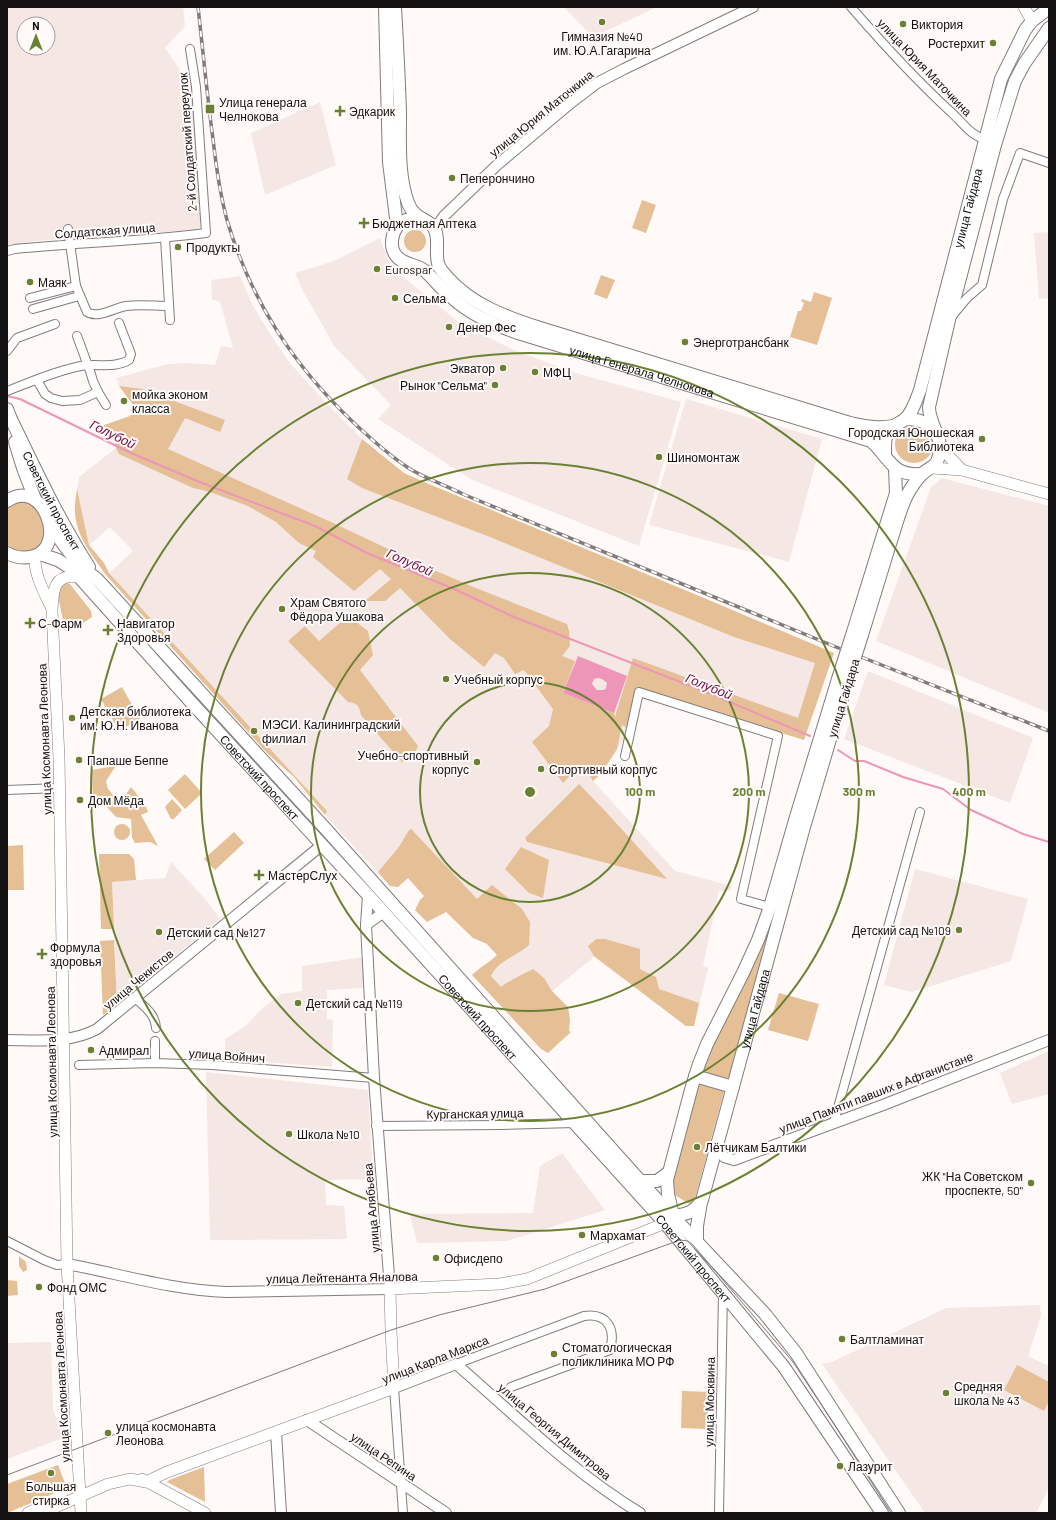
<svg xmlns="http://www.w3.org/2000/svg" width="1056" height="1520" font-family="Barlow,sans-serif">
	<style>
		.built { fill: #f5e7e4; fill-rule: evenodd }
		.green { fill: #e5bf95 }
		.water { fill: #ee96b7; fill-rule: evenodd }
		.lines { fill: none; stroke-linecap: round; stroke-linejoin: round }
		.stream { stroke: #ee96b7; stroke-width: 2 }
		.minor-casing { stroke: #827d7c; stroke-width: 10 }
		.tertiary-casing { stroke: #827d7c; stroke-width: 12 }
		.secondary-casing { stroke: #827d7c; stroke-width: 12 }
		.primary-casing { stroke: #827d7c; stroke-width: 14 }
		.minor { stroke: #fff; stroke-width: 8 }
		.tertiary { stroke: #fff; stroke-width: 10 }
		.secondary { stroke: #fff; stroke-width: 11 }
		.primary { stroke: #fff; stroke-width: 12 }
		.tram { stroke: #7f7c7b; stroke-width: 1 }
		.rail-casing { stroke: #7f7c7b; stroke-width: 3.5 }
		.rail { stroke: #fff9f8; stroke-width: 2; stroke-dasharray: 6; stroke-linecap: butt }
		.primary-bridge-casing { stroke: #827d7c; stroke-width: 14; stroke-linecap: butt }
		.primary-bridge { stroke: #fff; stroke-width: 12 }
		.ring { fill: none; stroke: #6a8133; stroke-width: 2 }
		.poi-dot { fill: #6a8133; stroke: #fff9f8; stroke-width: 1.5 }
		.labels { text-anchor: middle; dominant-baseline: central; stroke-width: 4; stroke-linejoin: round; paint-order: stroke }
		.poi-label { font-size: 12px; fill: #131111; stroke: #fff9f8; text-anchor: start }
		.street-label { font-size: 12px; fill: #131111; stroke: #fff9f8 }
		.water-label { font-size: 13px; font-style: italic; fill: #740c42; stroke: #fff9f8 }
		.centre { fill: #6a8133; stroke: #fff9f8; stroke-width: 2 }
		.ring-label { font-size: 12px; text-anchor: middle; font-weight: bold; fill: #6a8133; stroke: #fff9f8; stroke-width: 4; stroke-linejoin: round; paint-order: stroke }
	</style>
	<rect width="100%" height="100%" fill="#fff9f8"/>
	<!-- built -->
	<g class="built">
		<path d="M7,7H183L185,26L165,48L195,92L205,229L35,241L7,246ZM24,24H48V48H24Z"/>
		<path d="M564,7H657L593,37Z"/>
		<path d="M320,102L336,165L265,195L251,133Z"/>
		<path d="M1049,232V298L1039,299L1034,233Z"/>
		<path d="M380,238L390,266L462,325L512,349L572,372L681,402L639,546L472,480L378,419L391,405L335,347L303,291L295,273L334,261Z"/>
		<path d="M240,276L252,304L270,334L289,362L324,401L362,439L352,468L831,656L814,711L800,738L637,688L626,735L601,774L593,781L675,871L732,886L730,891H719L703,966L708,968L694,1026H686L594,957L518,1019L476,976L497,955L412,863L390,886L325,815L327,811L109,573L133,551L110,527L89,545L77,489L79,477L116,448L115,441L96,428L130,416L137,410L119,386L116,378L168,364L187,363L215,365L221,346L233,348L220,302L212,299L211,280Z"/>
		<path d="M686,399L822,439L789,562L649,525Z"/>
		<path d="M942,478L1049,506V713L876,641L931,487Z"/>
		<path d="M868,671L1033,738L1010,803L844,739Z"/>
		<path d="M171,862L206,900L220,919L117,1004L112,882L165,878Z"/>
		<path d="M915,869L1028,899L1011,961L912,992L884,985Z"/>
		<path d="M363,957V988L327,990V1019L333,1020L332,1067L225,1059V1039L247,1025L258,1012L281,994L302,991V966Z"/>
		<path d="M1049,1051V1094L1012,1104L1000,1073Z"/>
		<path d="M206,1072L368,1090L373,1179L325,1180L326,1205L344,1206L347,1239L210,1240Z"/>
		<path d="M562,1153L605,1210L507,1241L417,1243L410,1214L533,1213L540,1166Z"/>
		<path d="M1040,1305L1041,1316L1028,1356L1049,1366V1488L1036,1513H925L822,1364L832,1362L946,1308Z"/>
		<path d="M51,1342L53,1409L63,1438L7,1459V1343Z"/>
	</g>
	<!-- green -->
	<g class="green">
		<path d="M642,200L656,205L646,233L632,228Z"/>
		<circle cx="415" cy="241" r="11"/>
		<path d="M601,275L615,280L607,299L594,294Z"/>
		<path d="M814,292L832,298L817,345L790,337L798,311H801L804,303L801,301L802,299L811,302Z"/>
		<path d="M119,386L142,389L225,420L220,432L185,418L168,449L331,522L420,564L471,586L567,624L569,631L570,646L562,656L575,661L563,693L614,713L615,717L633,658L798,718L815,663L734,637L490,537L362,488L347,479L362,439L404,473L424,482L704,598L834,653L804,740L637,688L628,729L622,725L617,749L601,774L593,781L589,774L580,765L563,783L532,742L549,726L553,709L524,670L515,674L504,658L495,653L484,667L450,639L400,588L385,601H365L391,579L380,569L354,591L313,557L316,551L299,543L276,522L248,506L210,492L193,488L119,454L116,448L115,441L96,428L130,416L137,410Z"/>
		<circle cx="914" cy="444" r="19"/>
		<path d="M77,489L89,545L104,563L109,573L327,811L325,815L294,777L268,754L106,575C92,555 74,534 75,508C75,502 76,495 77,489Z"/>
		<path d="M18,501C21,502 25,501 27,502C56,512 50,571 7,545V507Z"/>
		<path d="M66,583L70,584L91,611L92,617C83,623 75,630 64,625L57,591L60,586Z"/>
		<path d="M348,616L368,631L373,655L360,670L418,746L412,760L402,762L361,715C359,706 358,703 348,702L288,641L305,626L319,641Z"/>
		<path d="M122,687L140,719L119,731L101,699Z"/>
		<path d="M109,765L115,767L106,781L108,789L120,803L131,787L145,804L148,812L141,815L158,846L150,842L135,843L132,837L131,819L116,817L106,806V803H93L92,770L109,767Z"/>
		<path d="M185,774L202,793L185,809L168,790Z"/>
		<path d="M579,784L606,812L667,879L527,842L525,838Z"/>
		<path d="M172,799L182,810L174,819H171L165,807Z"/>
		<circle cx="122" cy="832" r="8"/>
		<path d="M412,829L414,832L477,899L492,885L522,909L530,922L529,945C516,957 498,960 491,976L501,987C510,980 522,975 533,969L544,978L552,991L568,1007L570,1020L569,1031L571,1032L548,1053L541,1049L472,975C480,967 489,963 497,955L487,944L473,938L446,912L427,922L415,910L420,900L424,896L408,878L398,887L390,886L378,872L399,847L409,830Z"/>
		<path d="M234,832L244,843L215,870L204,859Z"/>
		<path d="M23,845L24,890H7V846Z"/>
		<path d="M521,847L549,860L543,898L529,893L505,869Z"/>
		<path d="M99,854H129L134,859L136,880L112,882L114,929H101Z"/>
		<path d="M766,932L770,934L731,1076L725,1079L705,1073L703,1068Z"/>
		<path d="M596,939H605L640,949V969L656,977L659,989L699,1003L694,1026H686L594,956L588,946Z"/>
		<path d="M114,940L117,1004L103,1015L100,941Z"/>
		<path d="M779,993L819,1004L808,1041L768,1030Z"/>
		<path d="M698,1082L725,1088L695,1198L691,1205L675,1195L672,1172Z"/>
		<path d="M19,1256L26,1262L27,1270L23,1272L19,1266Z"/>
		<path d="M7,1280L17,1281L18,1295L7,1296Z"/>
		<path d="M1017,1365L1049,1382V1401L1044,1411L1004,1390Z"/>
		<path d="M682,1391L709,1392L707,1429L681,1428Z"/>
		<path d="M58,1465L67,1488L7,1513V1484Z"/>
		<path d="M204,1467L205,1502L167,1482L169,1480Z"/>
	</g>
	<!-- water -->
	<path class="water" d="M578,656L627,676L614,713L563,693ZM598,678L602,679L607,683L606,688L604,690H597L592,684L594,679Z"/>
	<g class="lines">
		<!-- stream -->
		<g class="stream">
			<path d="M7,396L20,399L131,453L202,483L315,526L367,553L454,589L514,617L711,694L810,736"/>
			<path d="M838,750L855,761H864L903,777L943,789L971,810L1023,834L1049,842"/>
		</g>
		<defs>
			<g id="minor">
				<path d="M851,7C883,44 916,80 952,113C962,122 971,136 985,139"/>
				<path d="M68,229L76,286L87,312C98,319 114,308 126,306C140,304 155,306 169,306"/>
				<path d="M165,238L170,320"/>
				<path d="M7,251L15,249C79,243 142,241 206,233L196,87L190,49"/>
				<path d="M30,298L76,286"/>
				<path d="M33,309L79,296"/>
				<path d="M952,316L967,298L982,285L1003,199L1020,153L1049,163"/>
				<path d="M77,336L90,371L93,381L98,392"/>
				<path d="M7,351L17,338L55,324"/>
				<path d="M37,380L45,394L51,398L62,401L80,400L98,392L106,405"/>
				<path d="M7,391C31,382 55,371 81,366C98,363 113,369 129,360L131,354L119,323"/>
				<path d="M625,756L639,692L778,736L741,899L770,907"/>
				<path d="M7,790L59,788"/>
				<path d="M135,998C146,1008 155,1014 156,1028"/>
				<path d="M155,1063V1041"/>
				<path d="M79,1065L155,1063L212,1065L374,1078"/>
				<path d="M834,1122L920,812"/>
				<path d="M376,1126L502,1125L575,1123"/>
				<path d="M7,1241L44,1260L57,1265L67,1264"/>
				<path d="M456,1364L584,1316C607,1313 616,1328 610,1350L511,1387"/>
				<path d="M394,1388L403,1513"/>
				<path d="M719,1513L723,1292"/>
			</g>
			<g id="tertiary">
				<path d="M435,229L444,216L497,165L572,102L597,83L624,69L753,7"/>
				<path d="M366,925L384,912"/>
				<path d="M7,1040C36,1040 70,1044 97,1029L322,845"/>
				<path d="M717,1146L724,1157L734,1160L883,1105L1049,1040"/>
				<path d="M67,1264C120,1274 172,1290 227,1292L390,1289L374,1078L366,925L368,895"/>
				<path d="M394,1388L456,1364C515,1415 572,1472 640,1513"/>
				<path d="M307,1420L446,1513"/>
				<path d="M276,1432L281,1513"/>
			</g>
			<g id="secondary">
				<path d="M1024,7L1032,21"/>
				<path d="M941,448L962,470"/>
				<path d="M932,468L962,470L1049,494"/>
				<path d="M35,556C34,574 43,590 51,607"/>
				<path d="M79,577C53,573 53,591 52,611L59,758L67,1264L81,1513"/>
				<path d="M142,1479L205,1513"/>
				<path d="M28,1513L49,1503"/>
				<path d="M42,1513L108,1484L130,1479L146,1482L167,1472L394,1388L391,1330L390,1289L500,1284L527,1279L658,1226L671,1217"/>
			</g>
			<g id="primary">
				<path d="M385,7L389,162L397,226"/>
				<path d="M395,7C397,42 399,78 400,113C400,143 398,175 408,203C415,221 430,218 435,230C440,241 434,255 439,266C441,271 445,274 448,278C472,305 506,317 540,328L850,423C865,426 878,429 893,426"/>
				<path id="s1" d="M421,219C417,219 410,219 406,220C391,226 386,251 401,260C408,265 418,265 425,271C434,279 440,288 449,295C469,314 492,324 518,333L871,441C891,459 891,476 922,474"/>
				<path id="s2" d="M7,409L11,419C35,469 59,520 89,567"/>
				<path d="M905,419C917,419 924,421 933,428"/>
				<path d="M15,442L23,468L35,499"/>
				<path id="s3" d="M885,455C885,444 884,432 894,426C898,423 902,422 905,419C913,412 916,400 920,390L1001,79L1025,30L1032,21L1049,8"/>
				<path d="M7,501C43,476 68,546 34,556C24,559 16,558 7,553"/>
				<path d="M51,526C64,546 77,565 97,579L324,827L651,1193L765,1314L796,1353L899,1513"/>
				<path id="s4" d="M40,554L58,560L72,569L190,701L368,895L664,1222L784,1367L882,1513"/>
				<path d="M853,632L896,493L895,469"/>
				<path d="M862,635C871,606 880,576 889,547C895,530 899,511 907,495C911,488 915,481 921,475C932,464 937,470 940,450C942,438 929,423 929,407L949,320L995,145L1009,100L1015,81L1024,64L1049,28"/>
				<path d="M695,1076L733,1087"/>
				<path d="M640,1181H657L668,1173"/>
				<path d="M673,1215L668,1194L667,1180L692,1086L699,1064L707,1044L743,973L758,940L770,907L796,817L838,679"/>
				<path id="s5" d="M673,1216C687,1214 694,1213 702,1200L804,827L847,682"/>
				<path d="M697,1241V1226L701,1202"/>
			</g>
		</defs>
		<!-- minor casing -->
		<use href="#minor" class="minor-casing"/>
		<!-- tertiary casing -->
		<use href="#tertiary" class="tertiary-casing"/>
		<!-- secondary casing -->
		<use href="#secondary" class="secondary-casing"/>
		<!-- primary casing -->
		<use href="#primary" class="primary-casing"/>
		<!-- minor -->
		<use href="#minor" class="minor"/>
		<!-- tertiary -->
		<use href="#tertiary" class="tertiary"/>
		<!-- secondary -->
		<use href="#secondary" class="secondary"/>
		<!-- primary -->
		<use href="#primary" class="primary"/>
		<!-- tram -->
		<path class="tram" d="M7,1475L391,1330L439,1315L545,1289L680,1240L688,1241L693,1245L793,1362L893,1513"/>
		<defs>
			<path id="rail" d="M198,7C203,51 207,95 213,139C216,166 220,194 227,220C251,301 293,365 354,423C371,439 390,456 410,469C427,479 447,486 465,495L836,647L1049,731"/>
		</defs>
		<!-- rail casing -->
		<use href="#rail" class="rail-casing"/>
		<!-- rail -->
		<use href="#rail" class="rail"/>
		<defs>
			<g id="primary-bridge">
				<path d="M838,679L853,632"/>
				<path d="M847,682L862,635"/>
			</g>
		</defs>
		<!-- primary-bridge casing -->
		<use href="#primary-bridge" class="primary-bridge-casing"/>
		<!-- primary-bridge -->
		<use href="#primary-bridge" class="primary-bridge"/>
	</g>
	<!-- distance rings -->
	<g class="ring">
		<circle cx="530" cy="792" r="110"/>
		<circle cx="530" cy="792" r="219"/>
		<circle cx="530" cy="792" r="329"/>
		<circle cx="530" cy="792" r="439"/>
	</g>
	<!-- markers -->
	<g class="poi-dot">
		<circle cx="602" cy="22" r="4"/>
		<circle cx="903" cy="24" r="4"/>
		<circle cx="993" cy="43" r="4"/>
		<rect x="205" y="104" width="10" height="10" rx="2"/>
		<path d="M338 105h4v4h4v4h-4v4h-4v-4h-4v-4h4z"/>
		<circle cx="452" cy="178" r="4"/>
		<path d="M362 217h4v4h4v4h-4v4h-4v-4h-4v-4h4z"/>
		<circle cx="178" cy="247" r="4"/>
		<circle cx="377" cy="269" r="4"/>
		<circle cx="30" cy="282" r="4"/>
		<circle cx="395" cy="298" r="4"/>
		<circle cx="449" cy="327" r="4"/>
		<circle cx="685" cy="342" r="4"/>
		<circle cx="503" cy="368" r="4"/>
		<circle cx="535" cy="372" r="4"/>
		<circle cx="495" cy="385" r="4"/>
		<circle cx="124" cy="401" r="4"/>
		<circle cx="982" cy="439" r="4"/>
		<circle cx="659" cy="457" r="4"/>
		<circle cx="282" cy="609" r="4"/>
		<path d="M28 617h4v4h4v4h-4v4h-4v-4h-4v-4h4z"/>
		<path d="M106 624h4v4h4v4h-4v4h-4v-4h-4v-4h4z"/>
		<circle cx="446" cy="679" r="4"/>
		<circle cx="72" cy="718" r="4"/>
		<circle cx="254" cy="731" r="4"/>
		<circle cx="79" cy="760" r="4"/>
		<circle cx="477" cy="762" r="4"/>
		<circle cx="541" cy="769" r="4"/>
		<circle cx="80" cy="800" r="4"/>
		<path d="M257 869h4v4h4v4h-4v4h-4v-4h-4v-4h4z"/>
		<circle cx="959" cy="930" r="4"/>
		<circle cx="159" cy="932" r="4"/>
		<path d="M40 948h4v4h4v4h-4v4h-4v-4h-4v-4h4z"/>
		<circle cx="298" cy="1003" r="4"/>
		<circle cx="91" cy="1050" r="4"/>
		<circle cx="289" cy="1134" r="4"/>
		<circle cx="697" cy="1147" r="4"/>
		<circle cx="1031" cy="1183" r="4"/>
		<circle cx="582" cy="1235" r="4"/>
		<circle cx="436" cy="1258" r="4"/>
		<circle cx="39" cy="1287" r="4"/>
		<circle cx="842" cy="1339" r="4"/>
		<circle cx="554" cy="1354" r="4"/>
		<circle cx="946" cy="1393" r="4"/>
		<circle cx="108" cy="1433" r="4"/>
		<circle cx="840" cy="1466" r="4"/>
		<circle cx="51" cy="1473" r="4"/>
	</g>
	<g class="labels">
		<!-- poi labels -->
		<g class="poi-label">
			<text x="911" y="24">Виктория</text>
			<text x="602" y="36" text-anchor="middle">Гимназия №40<tspan x="602" dy="14">им. Ю.А.Гагарина</tspan></text>
			<text x="985" y="43" text-anchor="end">Ростерхит</text>
			<text x="219" y="102">Улица генерала<tspan x="219" dy="14">Челнокова</tspan></text>
			<text x="349" y="111">Эдкарик</text>
			<text x="460" y="178">Пеперончино</text>
			<text x="372" y="223">Бюджетная Аптека</text>
			<text x="186" y="247">Продукты</text>
			<text x="385" y="269">Eurospar</text>
			<text x="38" y="282">Маяк</text>
			<text x="403" y="298">Сельма</text>
			<text x="457" y="327">Денер Фес</text>
			<text x="693" y="342">Энерготрансбанк</text>
			<text x="495" y="368" text-anchor="end">Экватор</text>
			<text x="543" y="372">МФЦ</text>
			<text x="487" y="385" text-anchor="end">Рынок "Сельма"</text>
			<text x="132" y="394">мойка эконом<tspan x="132" dy="14">класса</tspan></text>
			<text x="974" y="432" text-anchor="end">Городская Юношеская<tspan x="974" dy="14">Библиотека</tspan></text>
			<text x="667" y="457">Шиномонтаж</text>
			<text x="290" y="602">Храм Святого<tspan x="290" dy="14">Фёдора Ушакова</tspan></text>
			<text x="38" y="623">С-Фарм</text>
			<text x="117" y="623">Навигатор<tspan x="117" dy="14">Здоровья</tspan></text>
			<text x="454" y="679">Учебный корпус</text>
			<text x="80" y="711">Детская библиотека<tspan x="80" dy="14">им. Ю.Н. Иванова</tspan></text>
			<text x="262" y="724">МЭСИ. Калининградский<tspan x="262" dy="14">филиал</tspan></text>
			<text x="469" y="755" text-anchor="end">Учебно-спортивный<tspan x="469" dy="14">корпус</tspan></text>
			<text x="87" y="760">Папаше Беппе</text>
			<text x="549" y="769">Спортивный корпус</text>
			<text x="88" y="800">Дом Мёда</text>
			<text x="268" y="875">МастерСлух</text>
			<text x="951" y="930" text-anchor="end">Детский сад №109</text>
			<text x="167" y="932">Детский сад №127</text>
			<text x="50" y="947">Формула<tspan x="50" dy="14">здоровья</tspan></text>
			<text x="306" y="1003">Детский сад №119</text>
			<text x="99" y="1050">Адмирал</text>
			<text x="297" y="1134">Школа №10</text>
			<text x="705" y="1147">Лётчикам Балтики</text>
			<text x="1023" y="1176" text-anchor="end">ЖК "На Советском<tspan x="1023" dy="14">проспекте, 50"</tspan></text>
			<text x="590" y="1235">Мархамат</text>
			<text x="444" y="1258">Офисдепо</text>
			<text x="47" y="1287">Фонд ОМС</text>
			<text x="850" y="1339">Балтламинат</text>
			<text x="562" y="1347">Стоматологическая<tspan x="562" dy="14">поликлиника МО РФ</tspan></text>
			<text x="954" y="1386">Средняя<tspan x="954" dy="14">школа № 43</tspan></text>
			<text x="116" y="1426">улица космонавта<tspan x="116" dy="14">Леонова</tspan></text>
			<text x="848" y="1466">Лазурит</text>
			<text x="51" y="1486" text-anchor="middle">Большая<tspan x="51" dy="14">стирка</tspan></text>
		</g>
		<!-- street labels -->
		<g class="street-label">
			<text transform="translate(925 67) rotate(46)">улица Юрия Маточкина</text>
			<text transform="translate(541 113) rotate(-39)">улица Юрия Маточкина</text>
			<text transform="translate(187 142) rotate(-94)">2-й Солдатский переулок</text>
			<text stroke="none"><textPath href="#s3" startOffset="266">улица Гайдара</textPath></text>
			<text transform="translate(105 230) rotate(-4)">Солдатская улица</text>
			<text stroke="none"><textPath href="#s1" startOffset="333">улица Генерала Челнокова</textPath></text>
			<text stroke="none"><textPath href="#s2" startOffset="102">Советский проспект</textPath></text>
			<text transform="translate(843 698) rotate(-73)">улица Гайдара</text>
			<text transform="translate(44 739) rotate(-92)">улица Космонавта Леонова</text>
			<text stroke="none"><textPath href="#s4" startOffset="316">Советский проспект</textPath></text>
			<text transform="translate(138 979) rotate(-40)">улица Чекистов</text>
			<text stroke="none"><textPath href="#s5" startOffset="233">улица Гайдара</textPath></text>
			<text stroke="none"><textPath href="#s4" startOffset="640">Советский проспект</textPath></text>
			<text transform="translate(227 1055) rotate(4)">улица Войнич</text>
			<text transform="translate(51 1062) rotate(-91)">улица Космонавта Леонова</text>
			<text transform="translate(876 1092) rotate(-21)">улица Памяти павших в Афганистане</text>
			<text transform="translate(475 1113) rotate(-1)">Курганская улица</text>
			<text transform="translate(371 1208) rotate(-95)">улица Алябьева</text>
			<text stroke="none"><textPath href="#s4" startOffset="964">Советский проспект</textPath></text>
			<text transform="translate(342 1277) rotate(-1)">улица Лейтенанта Яналова</text>
			<text transform="translate(435 1359) rotate(-21)">улица Карла Маркса</text>
			<text transform="translate(61 1387) rotate(-93)">улица Космонавта Леонова</text>
			<text transform="translate(709 1402) rotate(-89)">улица Москвина</text>
			<text transform="translate(555 1431) rotate(40)">улица Георгия Димитрова</text>
			<text transform="translate(384 1456) rotate(34)">улица Репина</text>
		</g>
		<!-- water labels -->
		<g class="water-label">
			<text transform="translate(113 434) rotate(26)">Голубой</text>
			<text transform="translate(410 562) rotate(24)">Голубой</text>
			<text transform="translate(709 686) rotate(22)">Голубой</text>
		</g>
	</g>
	<circle cx="530" cy="792" r="6" class="centre"/>
	<g class="ring-label">
		<text x="640" y="796">100 m</text>
		<text x="749" y="796">200 m</text>
		<text x="859" y="796">300 m</text>
		<text x="969" y="796">400 m</text>
	</g>
	<!-- border -->
	<rect width="1056" height="1520" fill="none" stroke="#131111" stroke-width="16"/>
	<!-- north arrow -->
	<g transform="translate(36 36)"><circle r="19" fill="#fff9f8" stroke="#a19c9c"/>
	<path d="M0-3L7 15L0 10L-7 15Z" fill="#6a8133"/>
	<text y="-6" font-size="11" font-weight="bold" text-anchor="middle" fill="#131111">N</text>
	</g>
</svg>
